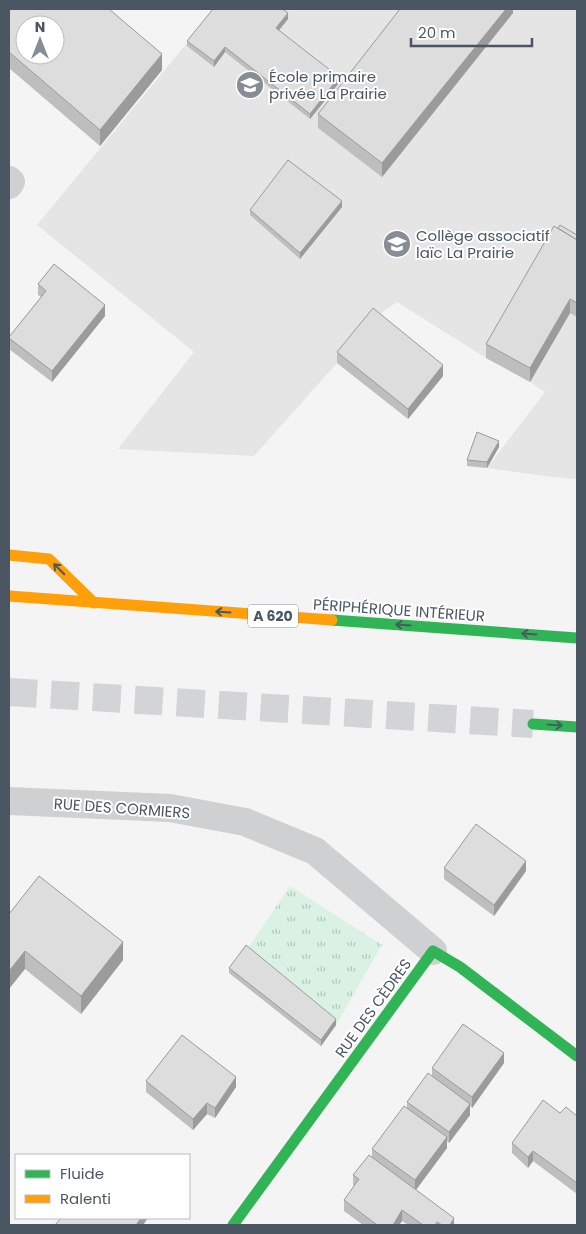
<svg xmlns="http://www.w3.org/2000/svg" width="586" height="1234" font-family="Poppins,sans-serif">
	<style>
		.education { fill: #e6e5e6 }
		.grass { fill: url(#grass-tufts) }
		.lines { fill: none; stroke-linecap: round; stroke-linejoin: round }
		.highway-tunnel { stroke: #d2d4d7; stroke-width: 28; stroke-dasharray: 28 14; stroke-linecap: butt }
		.street { stroke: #ced0d2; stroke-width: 28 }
		.fast { stroke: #30b455; stroke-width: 11 }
		.slow { stroke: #ff9f0a; stroke-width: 11 }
		.wall { fill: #bebebf }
		.shaded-wall { fill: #9b9b9b }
		.building { fill: #ddddde; stroke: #9b9b9b; fill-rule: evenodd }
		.oneway { stroke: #495b60 }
		.labels { text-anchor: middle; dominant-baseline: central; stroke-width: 4; stroke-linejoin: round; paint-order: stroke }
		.shield { fill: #fff; stroke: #808990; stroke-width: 1 }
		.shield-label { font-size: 14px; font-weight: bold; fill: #4a5661 }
		.poi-label { font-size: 15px; fill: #4a5661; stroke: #fff; text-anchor: start }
		.street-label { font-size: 15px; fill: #4a5661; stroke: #fff }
	</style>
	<defs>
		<pattern id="grass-tufts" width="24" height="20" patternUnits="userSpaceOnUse" patternTransform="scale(1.25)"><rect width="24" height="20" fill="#d9f2e3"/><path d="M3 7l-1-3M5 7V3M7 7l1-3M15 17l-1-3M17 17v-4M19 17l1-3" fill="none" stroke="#b2c7bb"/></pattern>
	</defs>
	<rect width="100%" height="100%" fill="#f4f4f4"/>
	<!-- education -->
	<path class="education" d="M215,9H577V479L552,477L487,468L545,392L530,382L486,358L397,302L373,319L337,363L254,456L118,449L194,352L37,225Z"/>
	<!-- grass -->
	<path class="grass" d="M290,886L382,945L336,1025L246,951Z"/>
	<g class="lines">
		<!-- highway-tunnel -->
		<path class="highway-tunnel" d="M9,692L533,724"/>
		<!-- street -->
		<g class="street">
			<path d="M9,180L11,182L9,185"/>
			<path d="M9,801L170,808L245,822L315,851L433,951"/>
		</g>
		<!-- fast -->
		<g class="fast">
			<path d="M332,620L577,638"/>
			<path d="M533,724L577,727"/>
			<path d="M233,1225L433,951L460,967L577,1056"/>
		</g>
		<!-- slow -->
		<g class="slow">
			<path d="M9,555L49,559L94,603"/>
			<path d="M9,596L332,620"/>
		</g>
	</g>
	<!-- wall -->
	<g class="wall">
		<path d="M9,9L162,70L100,146L9,68Z"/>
		<path d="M513,9V13L382,177L318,128V114Z"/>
		<path d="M288,19L279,30L339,83L310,119L225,52L214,67L187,46V41Z"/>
		<path d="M342,207L300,259L250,215V210Z"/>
		<path d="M558,228L577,235V317L570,313L530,382L486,358V344Z"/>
		<path d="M38,284L105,316L52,382L9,349V337L41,297L38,295Z"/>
		<path d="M337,352L443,376L408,419L337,363Z"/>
		<path d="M499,447L487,468L467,466V460Z"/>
		<path d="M444,868L526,871L494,916L444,879Z"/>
		<path d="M9,914L123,960L81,1014L25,969Z"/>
		<path d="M229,968L336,1025L321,1046L229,973Z"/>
		<path d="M504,1063L472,1108L470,1106V1115L449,1143L447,1141V1148L416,1190L454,1225H408L402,1221L399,1225H363L344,1211V1200L354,1186L353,1185V1175L372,1157V1149L407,1108V1102L432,1075V1068Z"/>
		<path d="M146,1081L236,1087L215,1118L207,1114L193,1130L146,1092Z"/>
		<path d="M560,1113L577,1116V1194L533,1161L528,1168L512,1153V1143Z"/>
	</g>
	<!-- shaded-wall -->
	<g class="shaded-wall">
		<path d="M506,9H513V13L382,177V163Z"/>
		<path d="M288,13V19L276,34V28Z"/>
		<path d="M225,47V52L214,67V61Z"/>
		<path d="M162,54V70L100,146V130Z"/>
		<path d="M339,77V83L310,119V114Z"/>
		<path d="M342,201V207L300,259V253Z"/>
		<path d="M570,299V313L530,382V368Z"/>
		<path d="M105,305V316L52,382V371Z"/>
		<path d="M443,365V376L408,419V409Z"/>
		<path d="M499,441V447L487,468V462Z"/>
		<path d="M526,861V871L494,916V905Z"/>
		<path d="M123,942V960L81,1014V996Z"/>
		<path d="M25,951V969L9,989V971Z"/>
		<path d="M336,1019V1025L321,1046V1040Z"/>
		<path d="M504,1053V1063L472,1108V1097Z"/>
		<path d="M236,1077V1087L215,1118V1108Z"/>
		<path d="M207,1103V1114L193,1130V1119Z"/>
		<path d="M470,1104V1115L449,1143V1132Z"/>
		<path d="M447,1137V1148L415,1191V1180Z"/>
		<path d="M533,1151V1161L528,1168V1157Z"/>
		<path d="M402,1210V1221L399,1225H393Z"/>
		<path d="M141,1218H148L143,1225H136Z"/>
		<path d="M454,1218V1225H450Z"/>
	</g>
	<!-- building -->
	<g class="building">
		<path d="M9,9H109L162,54L100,130L9,52ZM25,25H55V55H25Z"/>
		<path d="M213,9H282L288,13L276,28L339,77L310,114L225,47L214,61L187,41Z"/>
		<path d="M400,9H506L382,163L318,114Z"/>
		<path d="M288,160L342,201L300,253L250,210Z"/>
		<path d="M560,225L577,235V240L558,228Z"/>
		<path d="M554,226L577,240V303L570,299L530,368L486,344Z"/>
		<path d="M54,264L105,305L52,371L9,338V337L46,291L38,284Z"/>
		<path d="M373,308L443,365L408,409L337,352Z"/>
		<path d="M477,432L499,441L487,462L467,460Z"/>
		<path d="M476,824L526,861L494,905L444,868Z"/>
		<path d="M39,876L123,942L81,996L25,951L9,971V914Z"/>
		<path d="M246,945L336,1019L321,1040L229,968Z"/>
		<path d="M463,1024L504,1053L472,1097L432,1068Z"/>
		<path d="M182,1035L236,1077L215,1108L207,1103L193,1119L146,1081Z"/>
		<path d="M428,1073L470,1104L449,1132L407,1102Z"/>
		<path d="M543,1100L560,1113L566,1107L577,1116V1183L533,1151L528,1157L512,1143Z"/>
		<path d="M404,1106L447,1137L415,1180L372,1149Z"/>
		<path d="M369,1155L454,1218L450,1225H442L437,1222L435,1225H423L402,1210L393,1225H377L344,1200L359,1179L353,1175Z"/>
		<path d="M61,1218H141L136,1225H127L125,1224L124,1225H55Z"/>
	</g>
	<!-- one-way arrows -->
	<defs><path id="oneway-shaft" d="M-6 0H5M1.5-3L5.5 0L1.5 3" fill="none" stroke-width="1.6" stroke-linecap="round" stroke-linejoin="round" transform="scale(1.25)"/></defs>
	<g class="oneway">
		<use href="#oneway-shaft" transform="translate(59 569) rotate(-135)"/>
		<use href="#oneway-shaft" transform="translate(223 612) rotate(-176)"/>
		<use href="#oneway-shaft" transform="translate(403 625) rotate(-176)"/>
		<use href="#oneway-shaft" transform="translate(529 634) rotate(-176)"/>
		<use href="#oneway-shaft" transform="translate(555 725) rotate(4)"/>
	</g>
	<!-- icons -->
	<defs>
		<symbol id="school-disc" viewBox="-11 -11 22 22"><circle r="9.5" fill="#868d94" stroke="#fff"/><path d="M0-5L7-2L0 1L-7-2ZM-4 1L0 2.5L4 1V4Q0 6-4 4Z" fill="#fff"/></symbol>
	</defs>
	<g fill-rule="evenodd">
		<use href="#school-disc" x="234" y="69" width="32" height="32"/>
		<use href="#school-disc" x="381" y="228" width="32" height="32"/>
	</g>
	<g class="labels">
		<!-- shield labels -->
		<rect class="shield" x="248" y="604.5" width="50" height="23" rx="4"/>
		<g class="shield-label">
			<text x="273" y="616">A 620</text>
		</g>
		<!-- poi labels -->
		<g class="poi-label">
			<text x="269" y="76">École primaire<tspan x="269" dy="17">privée La Prairie</tspan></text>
			<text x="416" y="235">Collège associatif<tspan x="416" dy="17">laïc La Prairie</tspan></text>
		</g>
		<!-- street labels -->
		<g class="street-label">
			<text transform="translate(399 610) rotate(4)">PÉRIPHÉRIQUE INTÉRIEUR</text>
			<text transform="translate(122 808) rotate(4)">RUE DES CORMIERS</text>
			<text transform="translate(373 1008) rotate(-54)">RUE DES CÈDRES</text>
		</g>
	</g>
	<!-- border -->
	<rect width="586" height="1234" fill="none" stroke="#4a5661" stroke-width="20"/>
	<!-- legend -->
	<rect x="15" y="1154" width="175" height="65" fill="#ffffff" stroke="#b7bbc0"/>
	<rect x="25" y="1170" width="25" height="8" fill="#30b455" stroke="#b7bbc0"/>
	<text x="60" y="1179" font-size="15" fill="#4a5661">Fluide</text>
	<rect x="25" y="1195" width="25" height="8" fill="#ff9f0a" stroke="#b7bbc0"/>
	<text x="60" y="1204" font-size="15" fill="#4a5661">Ralenti</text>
	<!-- north arrow -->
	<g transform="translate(40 40)"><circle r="24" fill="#ffffff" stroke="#b7bbc0"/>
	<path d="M0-4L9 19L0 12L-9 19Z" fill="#868d94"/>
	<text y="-8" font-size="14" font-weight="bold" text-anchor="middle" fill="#4a5661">N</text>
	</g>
	<!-- scale -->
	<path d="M411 38v8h121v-8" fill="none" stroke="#4a5661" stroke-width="2.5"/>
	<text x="418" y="38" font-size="15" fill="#4a5661" stroke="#ffffff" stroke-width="4" paint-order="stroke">20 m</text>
</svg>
